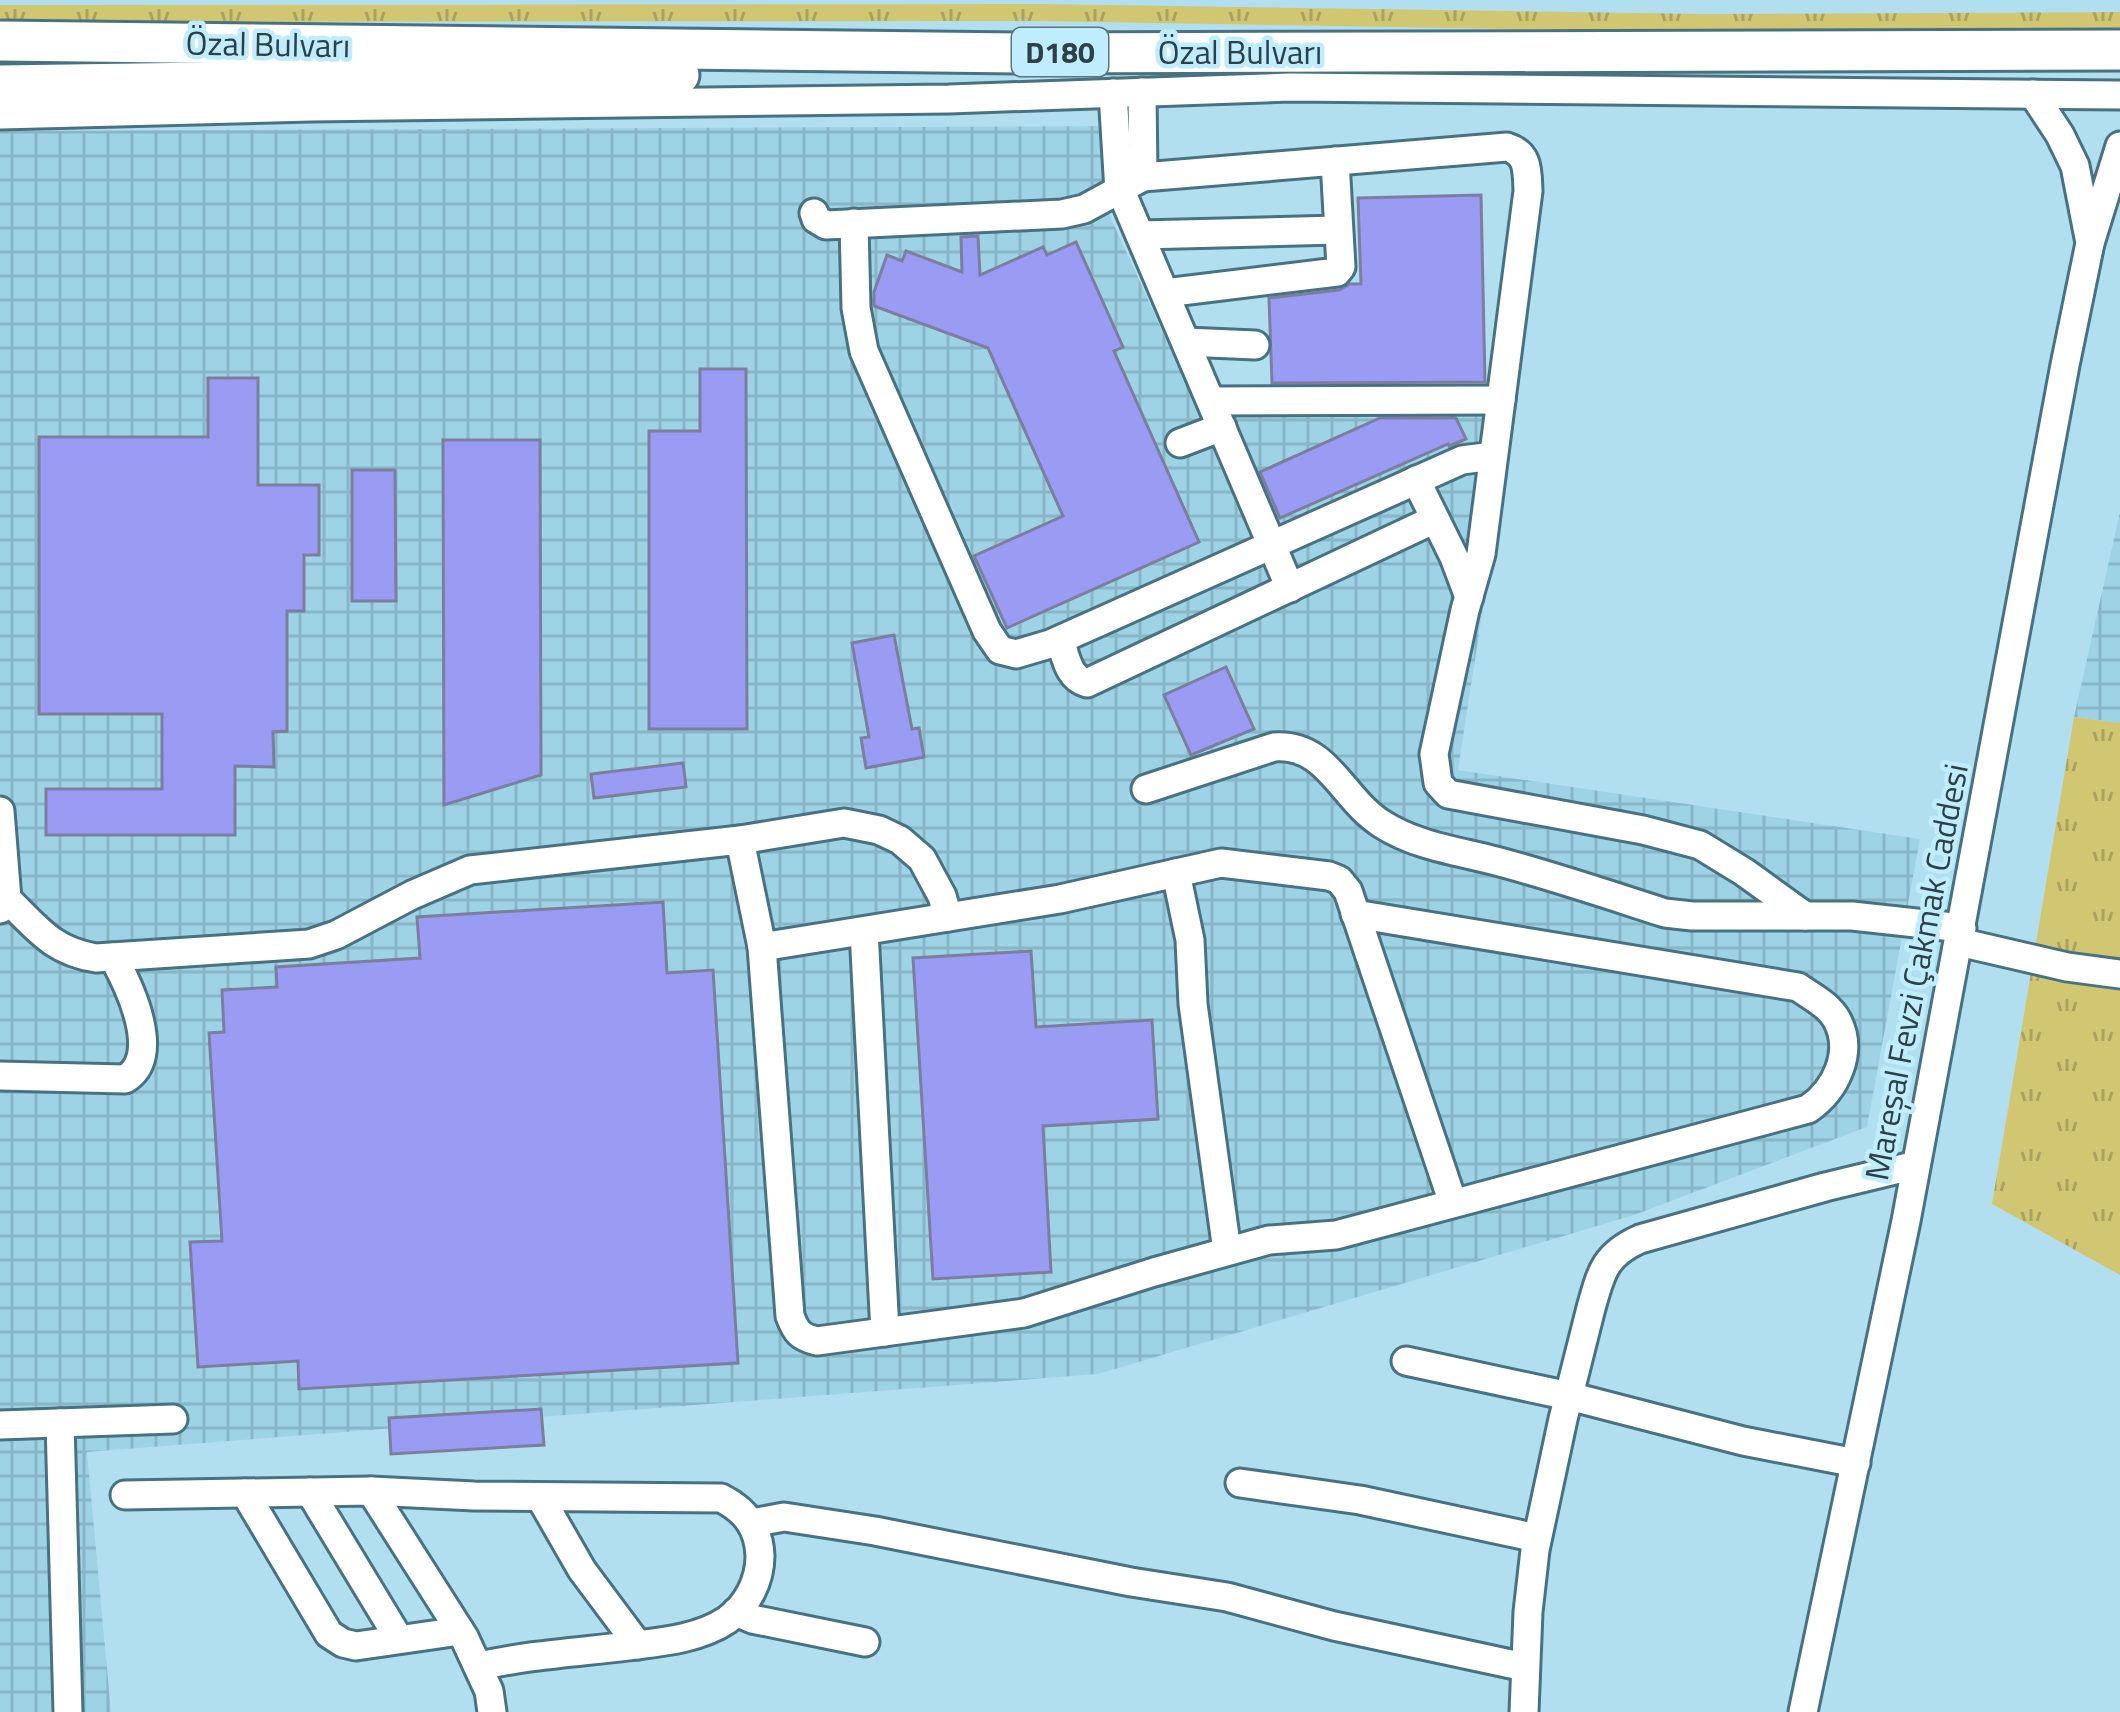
<svg xmlns="http://www.w3.org/2000/svg" width="2120" height="1712" font-family="'Titillium Web',sans-serif">
	<style>
		.industrial { fill: url(#industrial-grid) }
		.grass { fill: url(#grass-tufts) }
		.building { fill: #9a9bf3; stroke: #7c7ea0; stroke-width: 3 }
		.lines { fill: none; stroke-linecap: round; stroke-linejoin: round }
		.minor-casing { stroke: #487281; stroke-width: 33 }
		.highway-casing { stroke: #487281; stroke-width: 45 }
		.minor { stroke: #fff; stroke-width: 27 }
		.highway { stroke: #fff; stroke-width: 39 }
		.labels { text-anchor: middle; dominant-baseline: central; stroke-width: 9; stroke-linejoin: round; paint-order: stroke }
		.shield { fill: #bfedfd; stroke: #5a747e; stroke-width: 3 }
		.shield-label { font-size: 30px; font-weight: bold; fill: #2e4047 }
		.street-label { font-size: 33px; fill: #2e4047; stroke: #bfedfd }
	</style>
	<defs>
		<pattern id="industrial-grid" width="8" height="8" patternUnits="userSpaceOnUse" patternTransform="scale(3)"><rect width="8" height="8" fill="#9ed3e6"/><path d="M0 4h8M4 0v8" fill="none" stroke="#88b6c7"/></pattern>
		<pattern id="grass-tufts" width="24" height="20" patternUnits="userSpaceOnUse" patternTransform="scale(3)"><rect width="24" height="20" fill="#d1c773"/><path d="M3 7l-1-3M5 7V3M7 7l1-3M15 17l-1-3M17 17v-4M19 17l1-3" fill="none" stroke="#aaa360"/></pattern>
	</defs>
	<rect width="100%" height="100%" fill="#b2dff0"/>
	<!-- industrial -->
	<g class="industrial">
		<path d="M1105,126L1109,214L1196,405L1515,401L1458,770L1920,839L1867,1127L1634,1215L1098,1374L87,1452L111,1712H0V131Z"/>
		<path d="M2120,512V723L2074,717Z"/>
	</g>
	<!-- grass -->
	<g class="grass">
		<path d="M1046,4L1703,14L2120,12V31L1696,32L1038,21L0,22V5Z"/>
		<path d="M2074,717L2120,723V1275L1992,1204Z"/>
	</g>
	<!-- building -->
	<g class="building">
		<path d="M1481,195L1485,382L1272,383L1269,298L1339,290L1350,284H1361L1358,198Z"/>
		<path d="M978,236L980,275L1043,247L1047,255L1076,242L1123,347L1114,351L1199,542L1007,628L974,556L1063,516L988,348L874,306V292L887,255L902,261L906,251L962,272L961,237Z"/>
		<path d="M700,369H746L747,729H649V431H700Z"/>
		<path d="M208,378H258V485H319V555H304V611H287V731L273,732L274,767L235,766V835H46V789H162V714H39V437H208Z"/>
		<path d="M1380,418H1456L1466,439L1449,446L1448,444L1280,518L1260,472Z"/>
		<path d="M443,440H540L541,775L444,805Z"/>
		<path d="M352,470H395L396,601H352Z"/>
		<path d="M894,635L912,729L919,728L924,757L866,768L861,738L869,737L852,643Z"/>
		<path d="M1226,667L1254,729L1191,755L1164,695Z"/>
		<path d="M683,763L686,787L594,798L591,774Z"/>
		<path d="M663,902L667,973L713,970L738,1363L299,1389L298,1361L198,1367L190,1242L222,1241L209,1033L224,1032L222,990L277,987L276,967L420,958L417,917Z"/>
		<path d="M1031,951L1036,1027L1152,1020L1158,1119L1043,1126L1051,1272L933,1279L913,958Z"/>
		<path d="M541,1409L544,1445L391,1454L389,1418Z"/>
	</g>
	<g class="lines">
		<defs>
			<g id="minor">
				<path d="M1113,93L1119,191"/>
				<path d="M2033,94L2060,135L2075,166L2090,243L2120,146"/>
				<path d="M0,115L311,107L949,99L1290,87L2120,95"/>
				<path d="M1143,177L1507,147C1529,154 1527,171 1528,191L1481,554L1465,610L1434,754L1438,783L1448,794L1643,830L1700,845L1744,872L1805,916"/>
				<path d="M1121,191L1290,588"/>
				<path d="M814,213L816,219L826,225L1062,214L1084,209L1143,177L1142,92"/>
				<path d="M854,223L856,308L864,351L987,631L1000,650L1016,654L1050,644L1462,460L1493,456"/>
				<path d="M1140,235L1338,230"/>
				<path d="M1165,293L1337,272L1341,267L1335,161"/>
				<path d="M1186,342L1255,345"/>
				<path d="M1212,401L1501,400"/>
				<path d="M1180,443L1222,427"/>
				<path d="M1416,480L1454,557L1469,597"/>
				<path d="M1060,640C1066,657 1068,678 1087,683L1435,519"/>
				<path d="M1146,789L1274,747C1328,743 1341,798 1382,824C1416,846 1458,851 1496,861C1553,876 1609,895 1665,913L1692,916H1852L1962,928"/>
				<path d="M0,811L7,899L0,909"/>
				<path d="M740,840L762,947L790,1316C796,1332 800,1337 817,1341L1024,1313L1154,1272L1269,1240L1336,1235L1808,1109C1836,1090 1854,1052 1837,1020C1829,1005 1812,997 1798,987L1355,914"/>
				<path d="M1176,873L1190,940L1193,1004L1227,1251"/>
				<path d="M7,899C37,928 52,951 96,958L309,944L336,935L412,895L470,870L740,840L844,823L879,830L900,840L922,859L942,896L948,917"/>
				<path d="M864,931L885,1332"/>
				<path d="M1959,942L2067,967L2120,974"/>
				<path d="M762,947L1060,899L1221,863L1329,876L1339,880L1348,891L1453,1203"/>
				<path d="M0,1076L125,1079C163,1057 130,987 113,957"/>
				<path d="M1406,1361L1569,1396L1743,1441L1856,1463"/>
				<path d="M60,1423L68,1712"/>
				<path d="M0,1425L173,1419"/>
				<path d="M1240,1483L1360,1500L1537,1538"/>
				<path d="M371,1491L464,1637L489,1691L492,1712"/>
				<path d="M310,1492L399,1639"/>
				<path d="M245,1493L329,1634L343,1643L356,1646L460,1631"/>
				<path d="M125,1495L371,1491L474,1496L721,1498C745,1510 759,1527 760,1556C760,1581 747,1606 727,1620C699,1639 660,1642 628,1646C579,1652 528,1655 480,1666"/>
				<path d="M540,1497L582,1570L638,1645"/>
				<path d="M752,1523L784,1517L875,1531L1131,1582L1227,1597L1334,1626L1525,1667"/>
				<path d="M736,1612L752,1619L865,1642"/>
				<path d="M1524,1712L1528,1612L1535,1550L1563,1419L1591,1308C1601,1273 1604,1255 1640,1239L1825,1187L1916,1165"/>
				<path d="M1803,1712L1906,1221L2065,365L2090,243"/>
			</g>
			<g id="highway">
				<path d="M0,41L1024,53L2120,50"/>
				<path d="M0,85L679,75"/>
			</g>
		</defs>
		<!-- minor casing -->
		<use href="#minor" class="minor-casing"/>
		<!-- highway casing -->
		<use href="#highway" class="highway-casing"/>
		<!-- minor -->
		<use href="#minor" class="minor"/>
		<!-- highway -->
		<use href="#highway" class="highway"/>
	</g>
	<g class="labels">
		<!-- shield labels -->
		<rect class="shield" x="1012" y="28" width="96" height="48" rx="9"/>
		<g class="shield-label">
			<text x="1060" y="52">D180</text>
		</g>
		<!-- street labels -->
		<g class="street-label">
			<text transform="translate(268 44) rotate(1)">Özal Bulvarı</text>
			<text x="1240" y="52">Özal Bulvarı</text>
			<text transform="translate(1916 972) rotate(-79)">Mareşal Fevzi Çakmak Caddesi</text>
		</g>
	</g>
</svg>
